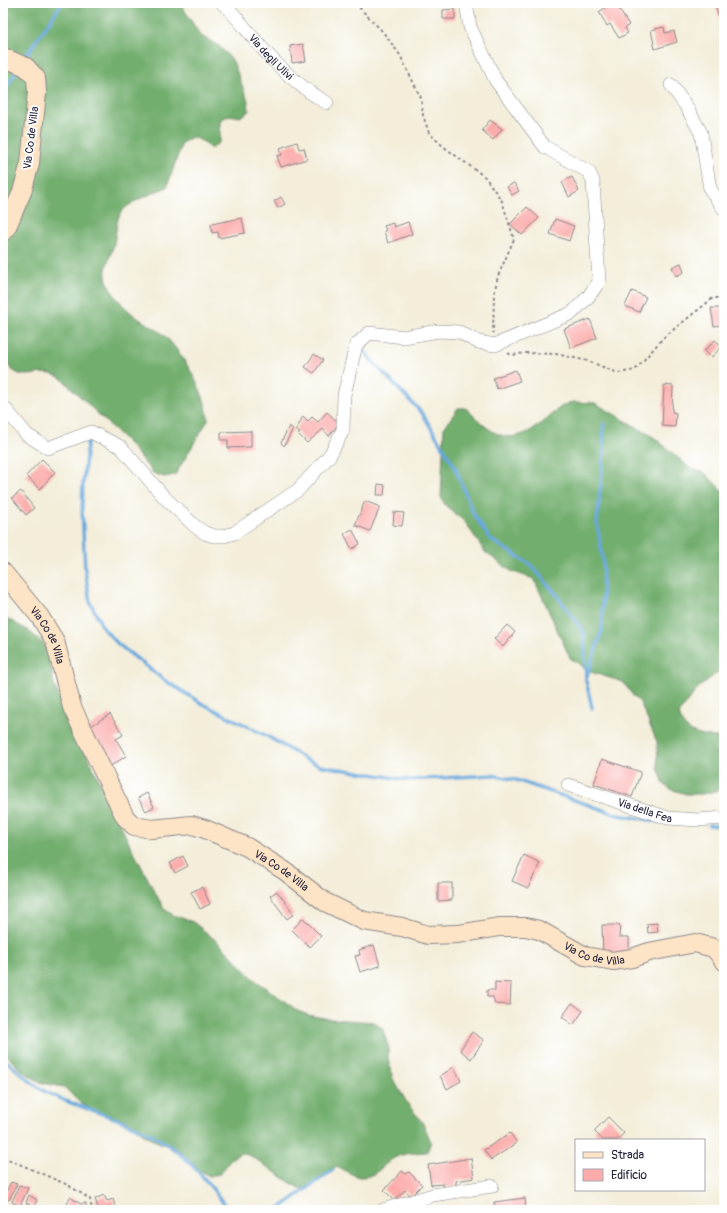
<svg xmlns="http://www.w3.org/2000/svg" width="727" height="1213" font-family="Pangolin,sans-serif">
	<style>
		.forest { fill: #72ae6e; stroke: #4a6854 }
		.lines { fill: none; stroke-linecap: round; stroke-linejoin: round }
		.stream { stroke: #68a8db; stroke-width: 3.5 }
		.building { fill: #fbacab }
		.street-casing { stroke: #8a888a; stroke-width: 14 }
		.secondary-casing { stroke: #8a888a; stroke-width: 20 }
		.path { stroke: #8a888a; stroke-width: 2; stroke-dasharray: 3 3; stroke-linecap: butt }
		.street { stroke: #fff; stroke-width: 13 }
		.secondary { stroke: #fee4c6; stroke-width: 18 }
		.labels { text-anchor: middle; dominant-baseline: central; stroke-width: 3.5; stroke-linejoin: round; paint-order: stroke }
		.street-label { font-size: 11px; fill: #22223b; stroke: #fff }
	</style>
	<rect width="100%" height="100%" fill="#fff"/>
	<filter id="ink" filterUnits="userSpaceOnUse"><feTurbulence type="fractalNoise" baseFrequency=".025" numOctaves="2"/><feDisplacementMap in="SourceGraphic" scale="8" xChannelSelector="R" yChannelSelector="G"/><feConvolveMatrix kernelMatrix="1 2 1 2 8 2 1 2 1" color-interpolation-filters="sRGB"/></filter>
	<filter id="wash" filterUnits="userSpaceOnUse"><feTurbulence type="fractalNoise" baseFrequency=".012" numOctaves="4" result="noise"/><feDisplacementMap in="SourceGraphic" scale="16" xChannelSelector="R" yChannelSelector="G"/><feGaussianBlur stdDeviation="0.9" result="paint"/><feColorMatrix in="noise" values="0 0 0 0 0 0 0 0 0 0 0 0 0 0 0 0 0 1.4 0 .05"/><feComposite in="paint" operator="in"/></filter>
	<g filter="url(#wash)">
		<rect width="100%" height="100%" fill="#f3edd9"/>
		<!-- forest -->
		<g class="forest">
			<path d="M3,3H180L200,35L219,46L233,61L248,101L249,111L240,117L230,115L220,120V142L211,149L202,141L192,137L182,143L167,187C154,193 127,202 120,214C116,221 116,235 114,244C112,253 104,268 106,276C109,292 125,309 139,319C147,324 157,329 164,335C182,352 208,396 208,420L175,475L164,477L153,473L130,445L62,379C37,362 24,391 3,359Z"/>
			<path d="M572,402L595,403L655,438L690,468L705,473L724,493V566L722,567L719,574L724,597V667L698,688L679,713C683,736 705,737 724,737V789L702,794H686L670,789L664,784L658,768L657,742L640,702L634,697L623,682L591,672L570,658L534,579L511,571L485,552L465,522L445,505L441,497L444,428L458,408H466C493,436 510,449 544,421C553,413 561,405 572,402Z"/>
			<path d="M3,616L29,631L45,645L51,665L54,685L63,705L129,843L164,909L173,915L193,922L218,942L255,980L298,1011L308,1015L330,1019L374,1022L382,1028L389,1048L388,1058L393,1079L409,1106L423,1123L431,1142L427,1152C416,1153 403,1153 394,1158C381,1166 376,1178 359,1177C354,1176 343,1169 336,1167L310,1186L300,1189L251,1156L241,1153L232,1158L220,1174L209,1176L199,1170L182,1152L151,1139L123,1119L100,1114L81,1104L64,1087L42,1083L22,1071L3,1051Z"/>
		</g>
		<g class="lines">
			<!-- stream -->
			<g class="stream">
				<path d="M23,60L62,3"/>
				<path d="M3,93L18,69"/>
				<path d="M361,346L371,360L422,413L455,467L473,513L490,539L531,565L556,594L584,632L586,680L592,708"/>
				<path d="M88,436L83,484L82,510L85,570L90,602L103,628L118,644L164,680L203,704L267,736L307,760L321,766L408,780L492,775L516,780L618,815L663,822"/>
				<path d="M587,676L602,630L603,561L597,523L604,448L603,434L604,423"/>
				<path d="M709,825L724,826"/>
				<path d="M3,1058C16,1069 29,1082 44,1091C68,1104 95,1111 120,1120C171,1139 198,1166 228,1210"/>
				<path d="M277,1210L333,1170"/>
			</g>
		</g>
		<g id="blocks">
			<!-- building -->
			<g class="building">
				<path d="M612,3L614,7L617,6L629,25L625,28L628,33L619,38L610,24L607,26L599,12Z"/>
				<path d="M714,3H724V15L719,17Z"/>
				<path d="M455,9V19H443V10Z"/>
				<path d="M664,27L665,33L674,31L677,42L655,49L651,30Z"/>
				<path d="M303,44L306,61L292,63L290,46Z"/>
				<path d="M490,120L502,129L493,140L482,130Z"/>
				<path d="M297,142L299,149L304,148L307,159L281,167L277,156L282,155L280,148Z"/>
				<path d="M572,177L579,191L569,197L562,182Z"/>
				<path d="M514,183L519,191L512,195L507,187Z"/>
				<path d="M281,197L285,204L278,208L274,201Z"/>
				<path d="M527,207L539,218L522,235L510,224Z"/>
				<path d="M242,218L245,233L219,238L218,232L212,233L211,224Z"/>
				<path d="M555,219L574,226L569,241L550,234Z"/>
				<path d="M408,222L412,234L388,243L384,231L386,230L384,226L393,223L394,227Z"/>
				<path d="M681,263L684,272L676,276L672,267Z"/>
				<path d="M632,291L646,297L639,312L625,306Z"/>
				<path d="M711,308H724V325L714,326Z"/>
				<path d="M590,319L597,338L571,348L564,329Z"/>
				<path d="M715,340L722,346L711,358L704,351Z"/>
				<path d="M314,354L323,360L314,373L305,367Z"/>
				<path d="M516,370L520,381L497,389L493,378Z"/>
				<path d="M664,385L673,386L672,412L676,413L675,427L662,426Z"/>
				<path d="M327,412L339,423L329,436L323,429L307,443L298,434L300,433L296,430L303,416L308,421L312,417L318,422Z"/>
				<path d="M289,426L293,429L284,446L281,443Z"/>
				<path d="M251,431V447L228,448V440H221V432Z"/>
				<path d="M42,459L55,472L40,489L26,476Z"/>
				<path d="M378,484L385,485L384,495H377Z"/>
				<path d="M21,491L34,508L26,515L12,498Z"/>
				<path d="M365,501L380,507L370,531L355,525Z"/>
				<path d="M394,512L404,513L402,526L393,525Z"/>
				<path d="M352,529L360,544L352,549L344,534Z"/>
				<path d="M507,625L515,632L503,647L494,639Z"/>
				<path d="M110,714L123,735L116,739L126,756L109,767L86,729Z"/>
				<path d="M602,759L641,772L632,797L594,784Z"/>
				<path d="M147,793L154,807L146,811L138,798Z"/>
				<path d="M524,855L540,863L528,888L512,881Z"/>
				<path d="M183,856L188,866L175,873L170,863Z"/>
				<path d="M438,883H452V900L438,901Z"/>
				<path d="M202,887L210,904L200,909L191,892Z"/>
				<path d="M277,891L294,914L287,919L270,896Z"/>
				<path d="M303,918L321,936L310,947L292,930Z"/>
				<path d="M657,923L658,932L648,933L647,924Z"/>
				<path d="M602,925H620L619,937H629V955H603Z"/>
				<path d="M374,945L380,966L360,972L355,956L360,955L359,950Z"/>
				<path d="M495,982L511,983L510,1005L495,1004L493,997H487V990H495Z"/>
				<path d="M572,1003L583,1011L573,1025L562,1017Z"/>
				<path d="M472,1032L484,1040L471,1059L460,1050Z"/>
				<path d="M454,1067L461,1081L447,1089L440,1076Z"/>
				<path d="M608,1117L624,1133L617,1140H603L594,1131Z"/>
				<path d="M510,1133L517,1143L491,1160L484,1150Z"/>
				<path d="M471,1158L474,1178L456,1181V1186L444,1188L443,1184L431,1185L428,1165Z"/>
				<path d="M402,1171L405,1174L409,1172L422,1185L411,1196L405,1190L394,1200L384,1190Z"/>
				<path d="M11,1182L17,1184L9,1200L3,1198Z"/>
				<path d="M19,1185L28,1188L20,1206L12,1202Z"/>
				<path d="M29,1195L37,1200L34,1207L26,1203Z"/>
				<path d="M104,1195L107,1201L113,1199L116,1210H99L95,1199Z"/>
				<path d="M70,1197L81,1204L86,1203V1210H72L66,1207Z"/>
				<path d="M525,1198L526,1210H495L494,1202Z"/>
			</g>
		</g>
	</g>
	<g filter="url(#ink)">
		<use href="#blocks" fill-opacity="0" stroke="#8a888a" stroke-width="1"/>
		<g class="lines">
			<defs>
				<g id="street">
					<path id="s1" d="M222,3C235,14 244,27 255,40C275,64 301,88 327,103"/>
					<path d="M671,85L686,106L701,133L710,189L724,209"/>
					<path d="M3,406L27,435L48,448L91,432L121,447L164,497L196,527L205,533L214,536H224L234,533L298,490L330,455L343,430L344,395L356,345L369,333L404,337L438,331L459,332L478,342L495,345L572,313L588,297L599,282L593,181L589,172L545,147L496,81L470,27L466,3"/>
					<path id="s2" d="M568,785L668,818L698,820L724,818"/>
					<path d="M383,1210L433,1195L492,1186"/>
				</g>
				<g id="secondary">
					<path d="M3,57L26,67L36,78L37,92L30,163L22,192L6,229L3,232"/>
					<path id="s3" d="M3,572L40,617L55,641L72,707L125,817L134,826L152,829L192,825L205,829L247,847L285,871L325,902L364,921L402,927L428,935L458,934L499,927H526L539,930L585,956L613,961L632,958L649,952L695,943L714,948L724,961"/>
				</g>
			</defs>
			<!-- street casing -->
			<use href="#street" class="street-casing"/>
			<!-- secondary casing -->
			<use href="#secondary" class="secondary-casing"/>
			<!-- path -->
			<g class="path">
				<path d="M355,3L383,32L400,55L421,98L423,115L429,133L444,147L485,177L502,201L514,239L498,276L494,294L493,333"/>
				<path d="M508,353L511,355L525,353L556,354L588,361L618,373L635,370L663,338L713,298H724"/>
				<path d="M3,1157L68,1185L90,1199L92,1210"/>
			</g>
			<!-- street -->
			<use href="#street" class="street"/>
			<!-- secondary -->
			<use href="#secondary" class="secondary"/>
		</g>
	</g>
	<g class="labels">
		<!-- street labels -->
		<g class="street-label">
			<text stroke="none"><textPath href="#s1" startOffset="73">Via degli Ulivi</textPath></text>
			<text transform="translate(31 138) rotate(-83)">Via Co de Villa</text>
			<text stroke="none"><textPath href="#s3" startOffset="78">Via Co de Villa</textPath></text>
			<text stroke="none"><textPath href="#s2" startOffset="81">Via della Fea</textPath></text>
			<text stroke="none"><textPath href="#s3" startOffset="449">Via Co de Villa</textPath></text>
			<text stroke="none"><textPath href="#s3" startOffset="785">Via Co de Villa</textPath></text>
		</g>
	</g>
	<!-- margin -->
	<rect width="727" height="1213" fill="none" stroke="#fff" stroke-width="16"/>
	<!-- legend -->
	<rect x="575" y="1139" width="130" height="52" fill="#ffffff" stroke="#a7a7b1"/>
	<rect x="583" y="1152" width="20" height="6" fill="#fee4c6" stroke="#a7a7b1"/>
	<text x="611" y="1159" font-size="12" fill="#22223b">Strada</text>
	<rect x="583" y="1169" width="20" height="12" fill="#fbacab" stroke="#a7a7b1"/>
	<text x="611" y="1179" font-size="12" fill="#22223b">Edificio</text>
</svg>
